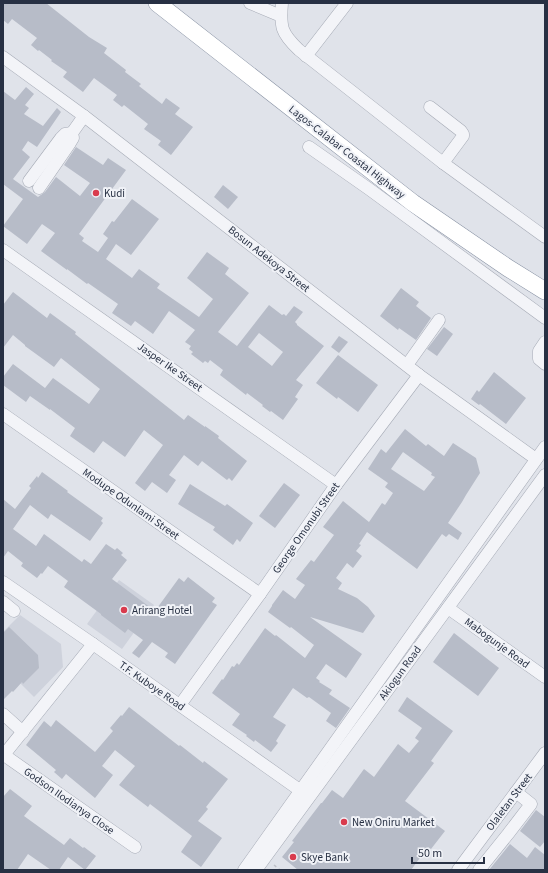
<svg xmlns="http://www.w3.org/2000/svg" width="548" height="873" font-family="'Source Sans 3',sans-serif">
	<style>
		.built { fill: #ced2dc }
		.building { fill: #b7bcc8; fill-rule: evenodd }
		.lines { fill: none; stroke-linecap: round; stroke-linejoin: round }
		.minor-casing { stroke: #a5aab5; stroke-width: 13 }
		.highway-casing { stroke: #8690a2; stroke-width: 18 }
		.path { stroke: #bec1c9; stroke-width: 1.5; stroke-dasharray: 3 3; stroke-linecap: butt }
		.minor { stroke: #f3f4f8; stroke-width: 12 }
		.highway { stroke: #fff; stroke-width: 17 }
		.poi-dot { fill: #d93b4d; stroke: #f0f2f7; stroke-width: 1.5 }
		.labels { text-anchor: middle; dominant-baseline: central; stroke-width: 4; stroke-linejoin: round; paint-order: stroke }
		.street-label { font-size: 11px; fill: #273043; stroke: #f0f2f7 }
		.poi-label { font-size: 11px; fill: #273043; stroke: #f0f2f7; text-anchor: start }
	</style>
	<rect width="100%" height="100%" fill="#e0e3ea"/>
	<!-- built -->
	<g class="built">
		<path d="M119,580L154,605L122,649L87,624Z"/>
		<path d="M20,615L61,644L63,667L34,697L3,666V632Z"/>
	</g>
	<!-- building -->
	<g class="building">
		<path d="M3,3H46L89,37L107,48L104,53L126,70L125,72L141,84L139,86L162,104L166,98L180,108L175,114L193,127L171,155L158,145L161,141L144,129L148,124L124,105L122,107L113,100L117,95L94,78L83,92L63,77L67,72L51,61L52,60L39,50L38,51L31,45L37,38L12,19L8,24L3,20Z"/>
		<path d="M26,87L34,94L25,105L29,108L24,114L43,126L57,108L61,112L37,147L28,141L22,150L30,157L13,179L38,197L45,192L56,177L80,196L90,183L64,165L76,147L103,165L108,158L126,170L79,234L84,238L82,241L98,252L108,238L103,234L112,221L114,222L132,199L159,219L131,255L116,244L106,259L132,278L139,269L160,284L157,288L199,317L213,299L187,278L207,252L229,268L225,274L249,293L218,332L237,346L269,305L282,315L284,314L286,316L294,306L303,312L295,322L297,324V325L324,346L296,380L303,385L295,397L298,399L283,420L271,411L270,412L262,406L263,405L247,393L246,395L220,375L223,370L210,360L208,363L205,361L203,363L191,354L193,352L189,349L191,346L185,342L195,330L169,311L153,334L135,321L131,326L112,313L118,304L88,283L87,284L67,269V270L41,251L55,233L42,224L27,244L3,226L23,199L3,184V91L15,100ZM259,333L283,352L272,366L248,347Z"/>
		<path d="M223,185L238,197L228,209L214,197Z"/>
		<path d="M401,288L419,302L416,306L431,318L416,340L399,328L398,330L380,316Z"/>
		<path d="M13,292L47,318L50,313L76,332L75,334L184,420L188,415L205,427V426L219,436L218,438L247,461L232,481L229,478L227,480L202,461L198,466L184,455L169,475L176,480L167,493L152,482L145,491L135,483L163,445L144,430L125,457L103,441L94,453L70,436L75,428L50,409V410L30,396L26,402L3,385V377L13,364L45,388L53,378L89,404L100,389L61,358L54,367L25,346V345L13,335L3,348V305Z"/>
		<path d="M444,327L453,334L437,356L427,349Z"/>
		<path d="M339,336L348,342L339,353L331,347Z"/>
		<path d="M338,355L378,385L358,412L338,397L337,399L316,383Z"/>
		<path d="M494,372L526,398L506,424L480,404L479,405L471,399L477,390L479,392Z"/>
		<path d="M405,429L426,446L428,444L444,456L453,443L476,458L480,473L466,495L462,502L448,523L462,533L458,540L449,534L446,537L442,534L417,569L367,532L359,544L361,545L356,551L362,556L353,568L347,563L336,578L342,583L338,589L357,598L368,607L375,616L363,633L310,617L362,654L346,678L326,664L316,678L320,681L319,682L332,690L329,694L350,708L336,728L326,721L331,713L309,697L307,698L293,688L273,717L286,725L276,741L278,743L271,752L255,740L254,742L246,736L247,735L232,725L240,714L212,693L222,679L223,680L232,666L234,667L237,663L239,665L265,628L275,636L276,635L305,658L314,645L291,627L290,628L268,612L272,606V605L283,590L295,599L305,585L296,579L311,560L314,562L334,535L323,527L343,501L369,522L382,503L385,505L393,493L385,487L388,483L368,469L381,449L386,453ZM403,452L432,473L431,475L435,477L424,491L391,469Z"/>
		<path d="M42,472L68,491L67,492L103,518L101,521L103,523L90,541L51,514L48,519L30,505L13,529L36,546L44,534L82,562L84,559L91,564L106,544L115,550L117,548L123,553L121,555L127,560L112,579L155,611L179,578L184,582L188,577L215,598L212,602L217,605L175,664L165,657L168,653L152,642L139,658L132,653L143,640L128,629L125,633L101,615V614L64,587L68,581L48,566L42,574L41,573L37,578L21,566L23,563L8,551L3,558V499L15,509L31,488L29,486L37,476L38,478Z"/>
		<path d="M284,483L300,495L275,528L259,516Z"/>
		<path d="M190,484L225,506L227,504L253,523L240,542L237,539L233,545L213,530L215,527L178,504Z"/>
		<path d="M9,627L38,655L39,668L23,684L22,682L13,692L12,691L3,700V633Z"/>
		<path d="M454,633L499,668L478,696L433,662Z"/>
		<path d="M407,697L453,731L431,761L434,763L405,801L445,831L431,849L428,847L411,870H298L282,857L294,842L292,841L321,803H322L332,790L343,798L364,769L374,777L398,744L409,753L419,741L415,738L422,728L398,711Z"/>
		<path d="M129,707L179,746L180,745L203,763L204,761L228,779L206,807L208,809L198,821L222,838L201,867L181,852L192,836L150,804L148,807L119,785L135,766L115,750L102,766L113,775L95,798L66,774L62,779L54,772L56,770L26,745L44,721L51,727L56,720L95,752L113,731L110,728L121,715L122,716Z"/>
		<path d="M10,789L32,806L24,816L64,845L70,838L83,848L84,847L96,856L85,870L68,857L59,870H51L28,854L17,870H3V797Z"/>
		<path d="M536,810L545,817V841L540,847L520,831Z"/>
		<path d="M510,844L527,858L535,847L545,855V870H489Z"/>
	</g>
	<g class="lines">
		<defs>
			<g id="minor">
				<path d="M250,3L281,16"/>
				<path d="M282,3C280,27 281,33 299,50L443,163L545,237"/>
				<path d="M306,56L347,3"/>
				<path d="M3,57L84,116L419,375L536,459"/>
				<path d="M430,107L461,131L463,134V136L443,163"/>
				<path d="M309,147L369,189L545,318"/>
				<path d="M29,181L61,138L65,134L72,133"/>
				<path d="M39,188L70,143L73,138L72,133L84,116"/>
				<path d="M3,250L336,485"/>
				<path d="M545,342L539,351V359L545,364"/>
				<path d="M407,365L439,320"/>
				<path d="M3,414L260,594"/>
				<path d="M3,582L93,644L301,791"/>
				<path d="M3,602L14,611"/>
				<path d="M448,608L545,677"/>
				<path d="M180,705L260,594L336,485L419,375"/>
				<path d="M3,714L23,732"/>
				<path d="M4,755L135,847"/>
				<path d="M3,756L93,644"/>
				<path d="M244,870L545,447"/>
				<path d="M256,870L545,475"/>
				<path d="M458,870L545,753"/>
				<path d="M479,870L508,834L531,804L516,792"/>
			</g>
			<path id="highway" d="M157,3L413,203L508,268L545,291"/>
		</defs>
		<!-- minor casing -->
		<use href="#minor" class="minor-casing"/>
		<!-- highway casing -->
		<use href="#highway" class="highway-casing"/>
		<!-- path -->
		<path class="path" d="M274,865L280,870"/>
		<!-- minor -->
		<use href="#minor" class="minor"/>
		<!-- highway -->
		<use href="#highway" class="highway"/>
	</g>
	<!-- markers -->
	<g class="poi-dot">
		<circle cx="96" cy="193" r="4"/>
		<circle cx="124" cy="610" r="4"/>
		<circle cx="344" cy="822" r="4"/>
		<circle cx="293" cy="857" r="4"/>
	</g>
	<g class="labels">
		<!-- street labels -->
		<g class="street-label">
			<text transform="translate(347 152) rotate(38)">Lagos-Calabar Coastal Highway</text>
			<text transform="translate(269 259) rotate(38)">Bosun Adekoya Street</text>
			<text transform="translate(170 367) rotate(35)">Jasper Ike Street</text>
			<text transform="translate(131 504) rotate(35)">Modupe Odunlami Street</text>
			<text transform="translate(306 528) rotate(-55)">George Omonubi Street</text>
			<text transform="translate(497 643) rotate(36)">Mabogunje Road</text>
			<text transform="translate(400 673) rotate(-54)">Akiogun Road</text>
			<text transform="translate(152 686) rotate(35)">T.F. Kuboye Road</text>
			<text transform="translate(69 801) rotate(35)">Godson Ilodianya Close</text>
			<text transform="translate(509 802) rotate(-53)">Olaletan Street</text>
		</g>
		<!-- poi labels -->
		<g class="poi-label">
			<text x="104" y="193">Kudi</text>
			<text x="132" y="610">Arirang Hotel</text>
			<text x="352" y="822">New Oniru Market</text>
			<text x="301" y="857">Skye Bank</text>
		</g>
	</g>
	<!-- border -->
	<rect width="548" height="873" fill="none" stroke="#273043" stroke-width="8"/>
	<!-- scale -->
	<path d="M412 857v6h72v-6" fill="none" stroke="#273043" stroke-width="2"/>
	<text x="418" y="857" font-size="12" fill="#273043" stroke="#f0f2f7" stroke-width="3" paint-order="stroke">50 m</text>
</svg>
